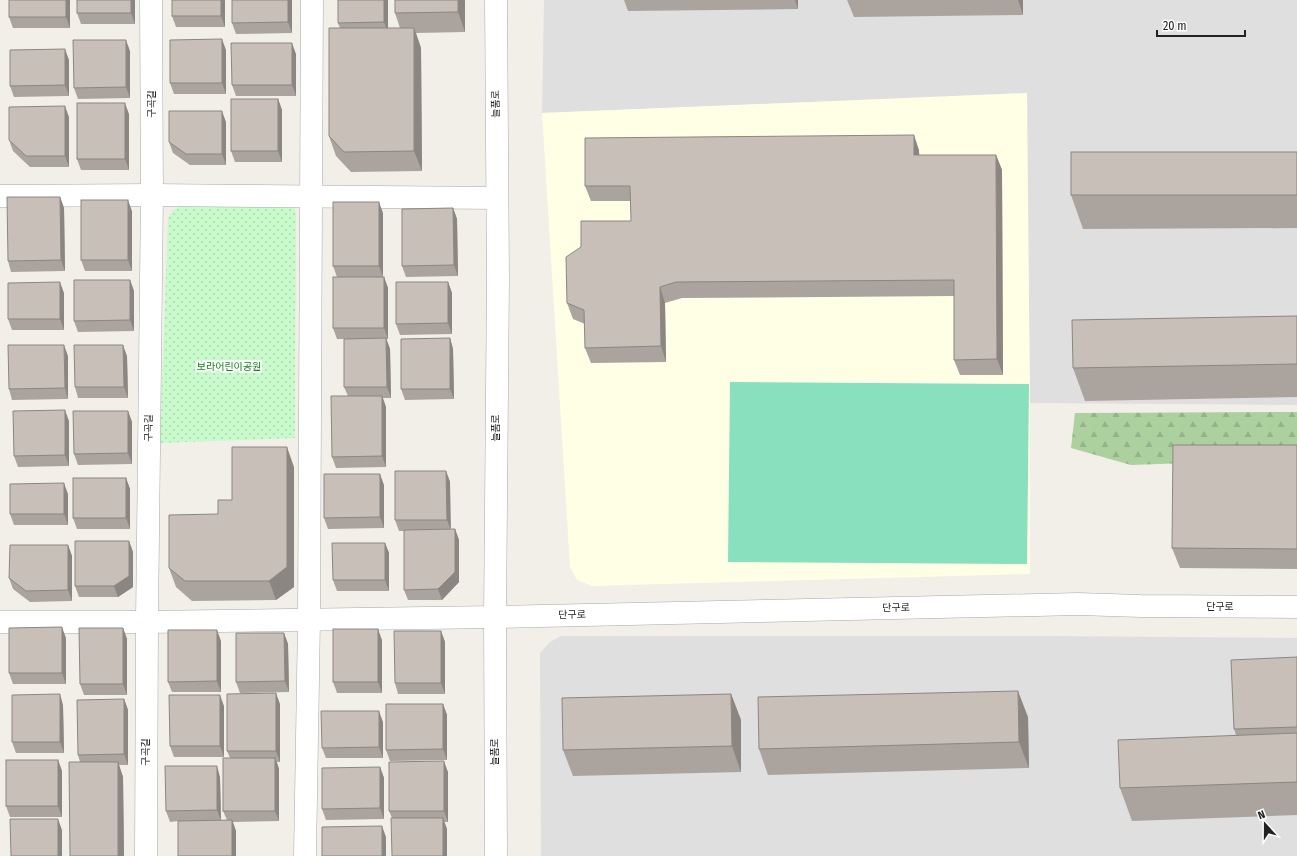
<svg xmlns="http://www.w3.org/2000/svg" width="1297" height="856" font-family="'Fira Sans Condensed','Noto Sans KR',sans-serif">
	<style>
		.residential { fill: #e0dfdf }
		.education { fill: #ffffe5 }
		.forest { fill: url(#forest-firs) }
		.park { fill: url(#park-dots) }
		.pitch { fill: #88e0be }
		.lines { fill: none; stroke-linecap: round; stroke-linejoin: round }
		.minor-casing { stroke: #a9a9a9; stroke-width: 23 }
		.tertiary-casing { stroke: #a9a9a9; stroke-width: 23 }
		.minor { stroke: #fff; stroke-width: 22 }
		.tertiary { stroke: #fff; stroke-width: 22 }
		.wall { fill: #aba49e }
		.shaded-wall { fill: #8b8681 }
		.building { fill: #c7bfb8; stroke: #8b8681 }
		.labels { text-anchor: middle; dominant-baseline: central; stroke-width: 4; stroke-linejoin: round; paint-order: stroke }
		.street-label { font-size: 10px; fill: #222; stroke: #fff }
		.park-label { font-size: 10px; fill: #0c8416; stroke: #fff }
	</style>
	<defs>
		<pattern id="forest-firs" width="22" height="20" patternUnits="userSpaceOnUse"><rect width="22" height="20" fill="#add19e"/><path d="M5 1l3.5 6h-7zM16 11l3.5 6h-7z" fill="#95b388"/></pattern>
		<pattern id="park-dots" width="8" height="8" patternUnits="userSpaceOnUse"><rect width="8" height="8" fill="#c8facc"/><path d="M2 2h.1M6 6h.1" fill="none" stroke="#acd6af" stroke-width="1.8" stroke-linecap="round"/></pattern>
	</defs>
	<rect width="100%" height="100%" fill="#f2efe9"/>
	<!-- residential -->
	<g class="residential">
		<path d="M544,0H1297V405L1030,403L1026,94L542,113Z"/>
		<path d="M561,636H1052L1297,638V856H541L540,653L550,642Z"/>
	</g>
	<!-- education -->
	<path class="education" d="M1027,93L1030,403V574L592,586L577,580L570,567L542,113Z"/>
	<!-- forest -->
	<path class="forest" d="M1297,412V459L1131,465L1071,448L1075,413Z"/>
	<!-- park -->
	<path class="park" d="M181,206L294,207L296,212L295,438L160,443L168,218L172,211Z"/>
	<!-- pitch -->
	<path class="pitch" d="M730,382L1029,384L1027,564L728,562Z"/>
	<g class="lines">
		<defs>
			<g id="minor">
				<path d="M0,196L152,195L497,198"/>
				<path d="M0,622H147L495,617"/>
				<path d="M146,856L147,622L152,195L151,0"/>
				<path d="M305,856L309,620L312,0"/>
			</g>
			<g id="tertiary">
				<path d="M495,617L1078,604L1141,606L1297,607"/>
				<path d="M496,856L495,617L498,279L496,0"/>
			</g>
		</defs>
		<!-- minor casing -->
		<use href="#minor" class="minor-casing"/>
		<!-- tertiary casing -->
		<use href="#tertiary" class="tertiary-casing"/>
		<!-- minor -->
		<use href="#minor" class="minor"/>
		<!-- tertiary -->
		<use href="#tertiary" class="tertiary"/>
	</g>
	<!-- wall -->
	<g class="wall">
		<path d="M70,0V28H13L9,17Z"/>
		<path d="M135,0V24H81L77,13Z"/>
		<path d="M225,0V27H176L172,16Z"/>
		<path d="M232,0H292V33L236,34L232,23Z"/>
		<path d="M338,0H388V28H400L395,13V0H465V32L416,33L421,48L422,171L351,172L336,156L329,136L340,28L338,23Z"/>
		<path d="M624,0H798V9L628,11Z"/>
		<path d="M847,0H1023V15L854,17Z"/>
		<path d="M226,50V94H174L170,83Z"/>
		<path d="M130,51V98L78,99L74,88Z"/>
		<path d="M296,54V96H236L232,85Z"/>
		<path d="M69,60V96L14,97L10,86Z"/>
		<path d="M278,99L282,110V162H235L231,151Z"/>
		<path d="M129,114V170H81L77,159Z"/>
		<path d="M69,117V167H30L13,151L9,140Z"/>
		<path d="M226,122V165H190L173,153L169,142Z"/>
		<path d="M919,150V155H996L1002,170L1003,375H960L954,360V296L682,298L665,303L666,362L591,363L585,348V324L573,319L567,303L631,221V201H591L585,186Z"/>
		<path d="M1297,152V228L1083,229L1071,195Z"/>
		<path d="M60,197L64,208L65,271L11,272L8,261Z"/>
		<path d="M453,208L457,219L458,276L406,277L402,266Z"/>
		<path d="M132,211V271H85L81,260Z"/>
		<path d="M383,213V277H384L388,288V339H386L390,349L391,398H383L386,407V467L336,468L332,457L348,396L344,387V339H337L333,328L337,277L333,266Z"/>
		<path d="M130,280L134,291V331L78,332L74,321Z"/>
		<path d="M448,282L452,293V334L400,335L396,324Z"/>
		<path d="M64,293V330H12L8,319Z"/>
		<path d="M1297,316V397L1085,401L1073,368Z"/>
		<path d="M450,338L453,349L454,399L405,400L401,389Z"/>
		<path d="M68,356V399L12,400L9,389Z"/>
		<path d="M127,356L128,398H78L75,387Z"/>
		<path d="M128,411L132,422V464L78,465L74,454Z"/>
		<path d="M69,421V466L18,467L14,456Z"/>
		<path d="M1297,445V569L1180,568L1172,548Z"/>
		<path d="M294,467V587L276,600L192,601L176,587L169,568L218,514L232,500Z"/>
		<path d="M446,471L450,482V530L455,529L459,540V582L442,600H408L404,590V531H399L395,520Z"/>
		<path d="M126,478L130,489V529H77L73,518Z"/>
		<path d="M384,485V528L328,529L324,518Z"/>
		<path d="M68,494V525H14L10,514Z"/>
		<path d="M129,541L133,552V587L118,597H79L75,586Z"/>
		<path d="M385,543L389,553V591H337L333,580Z"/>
		<path d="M68,545L72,556V601L30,602L13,589L9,578Z"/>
		<path d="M123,628L127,639V695H84L80,684Z"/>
		<path d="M441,631L445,642V694H398L395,683Z"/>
		<path d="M284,633L288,644L289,692L240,693L236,682Z"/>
		<path d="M66,638V684H13L9,673Z"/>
		<path d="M382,640V693H337L333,682Z"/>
		<path d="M221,641V692H172L168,682Z"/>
		<path d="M1297,657V815L1132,821L1120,788L1236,735L1234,729Z"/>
		<path d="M731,694L741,720V772L573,776L563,750Z"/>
		<path d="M124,699L128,710V765H119L123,777L124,856H70L80,762L78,755Z"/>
		<path d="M280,704V762H277L279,769V821L233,822L236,831V856H178V821L170,822L166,811L220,777L221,820H227L223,811L230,758L227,751Z"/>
		<path d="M443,704L447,715V760L390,761L386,750Z"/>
		<path d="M63,705L64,753H16L12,742Z"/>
		<path d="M224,706V757H174L170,746Z"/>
		<path d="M1028,717L1029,768L768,775L759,749Z"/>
		<path d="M383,722V758H326L322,748Z"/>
		<path d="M58,760L62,771V817H10L6,806Z"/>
		<path d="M380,767L384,778V819L326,820L322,809Z"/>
		<path d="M448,772V822H444L447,829L392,818L389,811Z"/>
	</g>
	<!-- shaded-wall -->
	<g class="shaded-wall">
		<path d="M66,0H70V28L66,17Z"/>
		<path d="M131,0H135V24L131,13Z"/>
		<path d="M221,0H225V27L221,16Z"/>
		<path d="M288,0H292V33L288,22Z"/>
		<path d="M384,0H388V33L384,22Z"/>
		<path d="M458,0H465V32L458,12Z"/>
		<path d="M795,0H798V9Z"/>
		<path d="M1018,0H1023V15Z"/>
		<path d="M414,28L421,48L422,171L414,151Z"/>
		<path d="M222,39L226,50V94L222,83Z"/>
		<path d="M126,40L130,51V98L126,87Z"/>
		<path d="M292,43L296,54V96L292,85Z"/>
		<path d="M65,49L69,60V96L65,85Z"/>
		<path d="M278,99L282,110V162L278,151Z"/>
		<path d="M125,103L129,114V170L125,159Z"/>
		<path d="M65,106L69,117V167L65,156Z"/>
		<path d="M222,111L226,122V165L222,154Z"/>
		<path d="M914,135L919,150L920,171L914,155Z"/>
		<path d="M996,155L1002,170L1003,375L997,359Z"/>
		<path d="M60,197L64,208L65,271L61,260Z"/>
		<path d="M128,200L132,211V271L128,260Z"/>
		<path d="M379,202L383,213V277L379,266Z"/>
		<path d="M453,208L457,219L458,276L454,265Z"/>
		<path d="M384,277L388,288V339L384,328Z"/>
		<path d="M130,280L134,291V331L130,320Z"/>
		<path d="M60,282L64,293V330L60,319Z"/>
		<path d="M448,282L452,293V334L448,323Z"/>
		<path d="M660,287L665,303L666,362L661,346Z"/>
		<path d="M386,338L390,349L391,398L387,387Z"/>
		<path d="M450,338L453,349L454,399L450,389Z"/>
		<path d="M64,345L68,356V399L65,388Z"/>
		<path d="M123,345L127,356L128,398L124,387Z"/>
		<path d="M382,396L386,407V467L382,456Z"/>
		<path d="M65,410L69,421V466L65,455Z"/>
		<path d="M128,411L132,422V464L128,453Z"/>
		<path d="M287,447L294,467V587L276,600L269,581Z"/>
		<path d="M446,471L450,482L451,530L447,520Z"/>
		<path d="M380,474L384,485V528L380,517Z"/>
		<path d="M126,478L130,489V529L126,518Z"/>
		<path d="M64,483L68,494V525L64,514Z"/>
		<path d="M455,529L459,540V582L442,600L438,589Z"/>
		<path d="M129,541L133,552V587L118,597L114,586Z"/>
		<path d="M385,543L389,553V591L385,580Z"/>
		<path d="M68,545L72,556V601L68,590Z"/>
		<path d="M62,627L66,638V684L62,673Z"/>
		<path d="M123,628L127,639V695L123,684Z"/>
		<path d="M378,629L382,640V693L378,682Z"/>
		<path d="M217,630L221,641V692L217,681Z"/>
		<path d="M441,631L445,642V694L441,683Z"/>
		<path d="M284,633L288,644L289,692L285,681Z"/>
		<path d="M1018,691L1028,717L1029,768L1019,742Z"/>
		<path d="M276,693L280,704V762L276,751Z"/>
		<path d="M60,694L63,705L64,753L60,742Z"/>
		<path d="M731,694L741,720V772L732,746Z"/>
		<path d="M220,695L224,706V757L220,746Z"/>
		<path d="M124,699L128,710V765L124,754Z"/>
		<path d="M443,704L447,715V760L443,749Z"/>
		<path d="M379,711L383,722V758L379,747Z"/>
		<path d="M275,758L279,769V821L275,811Z"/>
		<path d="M58,760L62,771V817L58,806Z"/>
		<path d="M444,761L448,772V822L444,811Z"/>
		<path d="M118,762L123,777L124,856H118Z"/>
		<path d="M217,766L220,777L221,821L217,810Z"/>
		<path d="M380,767L384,778V819L380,808Z"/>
		<path d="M443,818L447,829V856H443Z"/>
		<path d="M58,819L62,830V856H58Z"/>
		<path d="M232,820L236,831V856H232Z"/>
		<path d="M382,826L386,837V856H382Z"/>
	</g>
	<!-- building -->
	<g class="building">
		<rect x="9" y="0" width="57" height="17"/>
		<rect x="77" y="0" width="54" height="13"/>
		<rect x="172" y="0" width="49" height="16"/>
		<path d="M232,0H288V22L232,23Z"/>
		<path d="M338,0H384V22L338,23Z"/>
		<path d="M395,0H458V12L395,13Z"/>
		<path d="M329,28H414V151L344,152L329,136Z"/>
		<path d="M222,39V83H170V40Z"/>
		<path d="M73,40H126V87L74,88Z"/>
		<path d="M231,43H292V85H232Z"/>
		<path d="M65,49V85L10,86V50Z"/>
		<rect x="231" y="99" width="47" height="52"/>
		<rect x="77" y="103" width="48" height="56"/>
		<path d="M65,106V156H26L9,140V107Z"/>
		<path d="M169,111H222V154H186L169,142Z"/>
		<path d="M914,135V155H996L997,359L954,360V280L676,282L660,287L661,346L585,348L584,310L567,303L566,257L581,247V221H631L630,186H585V138Z"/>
		<rect x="1071" y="152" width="226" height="43"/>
		<path d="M7,197H60L61,260L8,261Z"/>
		<rect x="81" y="200" width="47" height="60"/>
		<rect x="333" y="202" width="46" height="64"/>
		<path d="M453,208L454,265L402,266V209Z"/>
		<rect x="333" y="277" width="51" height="51"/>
		<path d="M74,280H130V320L74,321Z"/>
		<path d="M60,282V319H8V283Z"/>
		<path d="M396,282H448V323L396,324Z"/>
		<path d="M1297,316V364L1073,368L1072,320Z"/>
		<path d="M386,338L387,387H344V339Z"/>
		<path d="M450,338V389H401V339Z"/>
		<path d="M8,345H64L65,388L9,389Z"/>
		<path d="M74,345H123L124,387H75Z"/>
		<path d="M331,396H382V456L332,457Z"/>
		<path d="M65,410V455L14,456L13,411Z"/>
		<path d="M73,411H128V453L74,454Z"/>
		<path d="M1173,445H1297V549L1172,548Z"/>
		<path d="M232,447H287V567L269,581H185L169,568V515L218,514V500H232Z"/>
		<path d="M395,471H446L447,520H395Z"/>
		<path d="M324,474H380V517L324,518Z"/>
		<rect x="73" y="478" width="53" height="40"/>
		<path d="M64,483V514H10V484Z"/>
		<path d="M455,529V572L438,589L404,590V530Z"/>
		<path d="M75,541H129V576L114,586H75Z"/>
		<path d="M332,543H385V580H333Z"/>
		<path d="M10,545H68V590L26,591L9,578Z"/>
		<path d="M62,627V673H9V628Z"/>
		<path d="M79,628H123V684H80Z"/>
		<rect x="333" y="629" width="45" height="53"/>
		<path d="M168,630H217V681L168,682Z"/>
		<path d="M394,631H441V683H395Z"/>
		<path d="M236,633H284L285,681L236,682Z"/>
		<path d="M1297,657V727L1234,729L1231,660Z"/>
		<path d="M1018,691L1019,742L759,749L758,697Z"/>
		<path d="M276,693V751H227V694Z"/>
		<path d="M60,694V742H12V695Z"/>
		<path d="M731,694L732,746L563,750L562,698Z"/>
		<path d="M169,695H220V746H170Z"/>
		<path d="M124,699V754L78,755L77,700Z"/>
		<path d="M386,704H443V749L386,750Z"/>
		<path d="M321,711H379V747L322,748Z"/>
		<path d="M1297,733V782L1120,788L1118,740Z"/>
		<rect x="223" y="758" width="52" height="53"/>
		<rect x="6" y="760" width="52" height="46"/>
		<path d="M444,761V811H389V762Z"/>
		<path d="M69,762H118V856H70Z"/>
		<path d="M165,766H217V810L166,811Z"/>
		<path d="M380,767V808L322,809V768Z"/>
		<path d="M391,818H443V856H392Z"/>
		<path d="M10,819H58V856H11Z"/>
		<path d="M232,820V856H178V821Z"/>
		<path d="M382,826V856H322V827Z"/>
	</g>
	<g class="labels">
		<!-- street labels -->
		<g class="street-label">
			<text transform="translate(152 104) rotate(-90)">구곡길</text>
			<text transform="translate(496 104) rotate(-91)">늘품로</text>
			<text transform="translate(149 428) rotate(-89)">구곡길</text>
			<text transform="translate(496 428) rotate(-90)">늘품로</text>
			<text x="1220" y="607">단구로</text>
			<text transform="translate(896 608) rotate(-1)">단구로</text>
			<text transform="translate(572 615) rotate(-1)">단구로</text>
			<text transform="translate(146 752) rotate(-90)">구곡길</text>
			<text transform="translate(495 752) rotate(-90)">늘품로</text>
		</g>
		<!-- park labels -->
		<g class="park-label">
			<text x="229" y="367">보라어린이공원</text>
		</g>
	</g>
	<!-- north arrow -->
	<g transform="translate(1265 824) rotate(339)" stroke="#ffffff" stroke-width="3" paint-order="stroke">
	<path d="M0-3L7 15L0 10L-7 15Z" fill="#222222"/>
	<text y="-6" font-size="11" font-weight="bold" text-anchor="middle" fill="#222222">N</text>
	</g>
	<!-- scale -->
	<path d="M1157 30v6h88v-6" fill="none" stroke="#222222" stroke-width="2"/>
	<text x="1163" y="30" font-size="12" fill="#222222" stroke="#ffffff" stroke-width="3" paint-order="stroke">20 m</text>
</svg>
